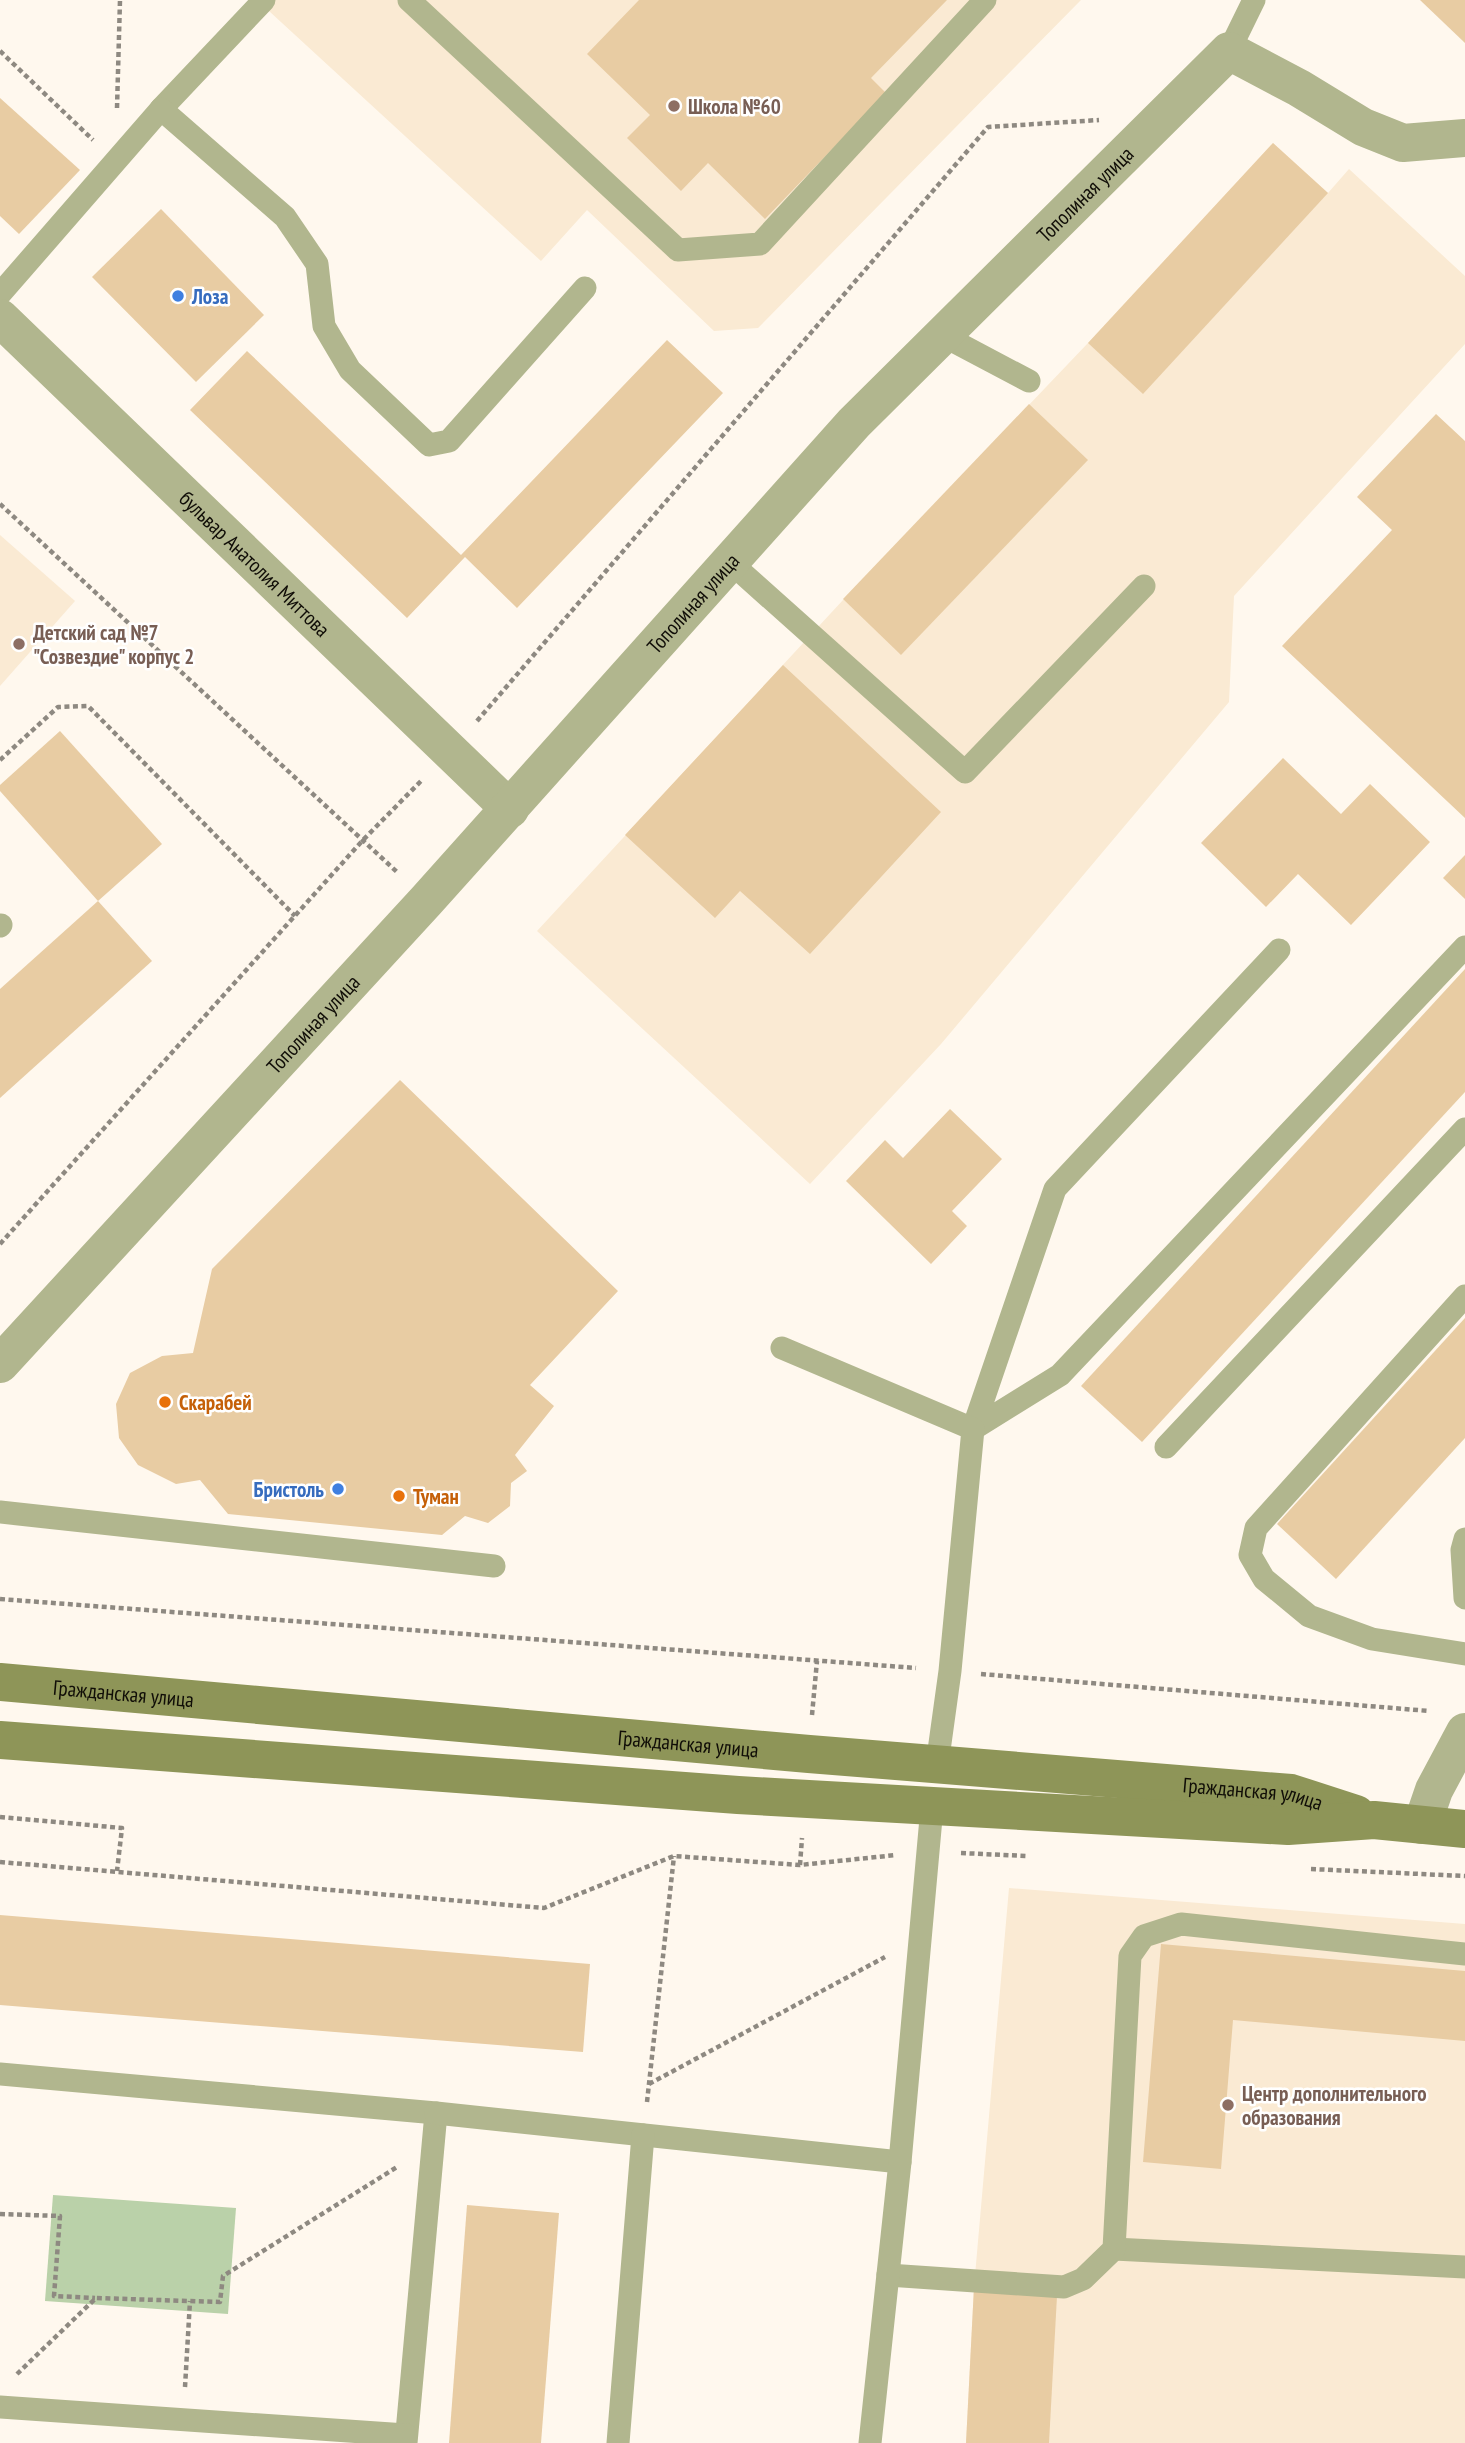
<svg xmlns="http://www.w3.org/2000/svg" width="1465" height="2443" font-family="'PT Sans Narrow',sans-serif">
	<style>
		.built { fill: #faead3 }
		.green { fill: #bad1a9 }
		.building { fill: #e8cca3 }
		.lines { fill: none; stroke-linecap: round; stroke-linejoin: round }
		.path { stroke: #8e8981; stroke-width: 4.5; stroke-dasharray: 5 3.5; stroke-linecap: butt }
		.lane { stroke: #b1b68e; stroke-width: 23 }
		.street { stroke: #b1b68e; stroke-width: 38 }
		.secondary { stroke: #8e9558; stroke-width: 38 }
		.education-dot { fill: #8d6e63; stroke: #fff; stroke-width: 2.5 }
		.shop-dot { fill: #3f7fe0; stroke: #fff; stroke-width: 2.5 }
		.food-dot { fill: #e8710a; stroke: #fff; stroke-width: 2.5 }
		.labels { text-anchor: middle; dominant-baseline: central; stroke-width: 5; stroke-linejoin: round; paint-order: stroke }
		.education-label { font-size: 21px; font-weight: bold; fill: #785e54; stroke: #fff; text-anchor: start }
		.street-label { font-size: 21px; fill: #100d07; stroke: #fff }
		.shop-label { font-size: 21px; font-weight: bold; fill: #366cbe; stroke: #fff; text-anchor: start }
		.food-label { font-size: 21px; font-weight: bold; fill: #c56008; stroke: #fff; text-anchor: start }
	</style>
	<rect width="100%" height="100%" fill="#fff8ee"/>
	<!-- built -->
	<g class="built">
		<path d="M257,0H1081L758,328L714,331L587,210L541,261Z"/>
		<path d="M1273,143L1328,193L1349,169L1465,276V344L1234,596L1229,702L941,1044L810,1184L537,931L843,600L1088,343Z"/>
		<path d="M0,535L75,601L0,686Z"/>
		<path d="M1009,1888L1465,1924V2443H966L974,2287Z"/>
	</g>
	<!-- green -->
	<path class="green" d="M53,2195L236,2208L228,2314L45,2301Z"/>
	<!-- building -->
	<g class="building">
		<path d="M639,0H947L871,78L886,93L765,219L708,163L681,191L627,138L650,115L587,54Z"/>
		<path d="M1420,0H1465V43Z"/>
		<path d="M0,98L80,170L19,234L0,216Z"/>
		<path d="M1273,143L1328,193L1143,394L1088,343Z"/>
		<path d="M161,209L264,315L196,382L92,277Z"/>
		<path d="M667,340L723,393L517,608L465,557L407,618L190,410L247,351L461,555Z"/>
		<path d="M1029,404L1088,460L901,655L843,599Z"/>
		<path d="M1436,414L1465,441V818L1282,646L1392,530L1357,497Z"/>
		<path d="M783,665L941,812L810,954L740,891L715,918L625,835Z"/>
		<path d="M60,731L162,844L98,901L0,791V785Z"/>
		<path d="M1283,758L1341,814L1370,784L1430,842L1351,925L1298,874L1266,907L1201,843Z"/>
		<path d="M1465,855V899L1443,878Z"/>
		<path d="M98,901L152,961L0,1098V989Z"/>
		<path d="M1465,969V1092L1142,1442L1081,1386Z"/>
		<path d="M400,1080L618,1291L530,1385L554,1406L515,1455L527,1471L511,1483L510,1506L488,1523L465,1516L442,1535L228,1514L200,1480L176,1484L138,1465L119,1438L116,1404L130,1373L162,1356L193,1353L212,1269Z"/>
		<path d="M950,1109L1002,1159L952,1211L967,1226L931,1264L846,1181L885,1140L903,1158Z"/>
		<path d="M1465,1318V1438L1336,1579L1277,1524Z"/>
		<path d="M0,1915L590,1964L583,2052L0,2005Z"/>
		<path d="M1161,1944L1465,1971V2041L1233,2020L1221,2169L1143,2162Z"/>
		<path d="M467,2205L559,2213L541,2443H449Z"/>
		<path d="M974,2287L1057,2296L1049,2443H966Z"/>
	</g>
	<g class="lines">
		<!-- path -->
		<g class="path">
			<path d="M0,51L93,140"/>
			<path d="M117,108L120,0"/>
			<path d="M0,504L397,872"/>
			<path d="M477,721L988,127L1099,120"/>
			<path d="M0,760L58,707L88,706L295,916"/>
			<path d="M0,1244L363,840L421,781"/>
			<path d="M0,1599L916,1668"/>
			<path d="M981,1674L1429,1711"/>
			<path d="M812,1715L817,1661"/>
			<path d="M0,1817L122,1828L117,1871"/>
			<path d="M961,1853L1026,1856"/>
			<path d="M0,1862L544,1908L674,1856L800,1865L896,1855"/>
			<path d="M800,1865L802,1838"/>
			<path d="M1311,1869L1465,1876"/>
			<path d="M649,2084L885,1957"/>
			<path d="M647,2102L674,1856"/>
			<path d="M0,2214L60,2216L54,2296L95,2298"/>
			<path d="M17,2374L96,2298L220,2302L223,2276L397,2167"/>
			<path d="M185,2387L190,2301"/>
		</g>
		<!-- lane -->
		<g class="lane">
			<path d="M409,0L678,250L760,244L985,0"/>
			<path d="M1229,51L1254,0"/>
			<path d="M161,109L264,0"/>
			<path d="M0,294L161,109L285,217L317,264L324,326L350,370L429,445L449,441L585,288"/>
			<path d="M942,335L1029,381"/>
			<path d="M731,563L965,772L1144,586"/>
			<path d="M0,926L1,925"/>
			<path d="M1279,950L1055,1189L973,1429L1060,1375L1465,947"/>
			<path d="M1465,1296L1256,1528L1250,1555L1264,1579L1309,1616L1372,1639L1465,1654"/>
			<path d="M782,1348L973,1429L950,1671L937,1765"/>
			<path d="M1166,1447L1465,1129"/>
			<path d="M0,1512L494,1566"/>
			<path d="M1465,1539L1462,1550L1465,1598"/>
			<path d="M0,2074L436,2113L406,2443"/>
			<path d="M436,2113L900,2162"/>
			<path d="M1114,2249L1465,2267"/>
			<path d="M888,2275L1064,2287L1083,2279L1114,2249L1130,1956L1144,1936L1181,1924L1465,1954"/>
			<path d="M0,2407L406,2435"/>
			<path d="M618,2443L643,2135"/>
			<path d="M870,2443L900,2162L932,1807"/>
		</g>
		<!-- street -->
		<g class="street">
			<path id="s1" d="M0,318L510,809"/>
			<path id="s2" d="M0,1364L426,901L854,423L1229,51L1299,88L1363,127L1403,143L1465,138"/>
			<path d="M1422,1825L1434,1790L1465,1732"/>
		</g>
		<!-- secondary -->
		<g class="secondary">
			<path id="s3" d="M0,1682L809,1754L1291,1793L1356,1814"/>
			<path d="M0,1740L738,1795L1288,1826L1374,1820L1465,1829"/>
		</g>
	</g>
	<!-- markers -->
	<g class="education-dot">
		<circle cx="674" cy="106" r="7"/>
		<circle cx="19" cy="644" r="7"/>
		<circle cx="1228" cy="2105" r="7"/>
	</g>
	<g class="shop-dot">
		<circle cx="178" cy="296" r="7"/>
		<circle cx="338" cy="1489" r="7"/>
	</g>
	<g class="food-dot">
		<circle cx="165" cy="1402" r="7"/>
		<circle cx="399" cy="1496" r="7"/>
	</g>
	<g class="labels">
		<!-- education labels -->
		<g class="education-label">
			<text x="688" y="106">Школа №60</text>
			<text x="33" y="632">Детский сад №7<tspan x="33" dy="24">"Созвездие" корпус 2</tspan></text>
			<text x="1242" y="2093">Центр дополнительного<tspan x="1242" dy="24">образования</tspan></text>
		</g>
		<!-- street labels -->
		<g class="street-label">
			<text stroke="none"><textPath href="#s2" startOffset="1596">Тополиная улица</textPath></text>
			<text stroke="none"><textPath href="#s1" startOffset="354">бульвар Анатолия Миттова</textPath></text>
			<text stroke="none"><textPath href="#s2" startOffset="1029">Тополиная улица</textPath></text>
			<text stroke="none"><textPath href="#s2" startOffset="462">Тополиная улица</textPath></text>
			<text stroke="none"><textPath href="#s3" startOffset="124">Гражданская улица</textPath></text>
			<text stroke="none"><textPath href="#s3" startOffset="691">Гражданская улица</textPath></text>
			<text stroke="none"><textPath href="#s3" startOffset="1258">Гражданская улица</textPath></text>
		</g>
		<!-- shop labels -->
		<g class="shop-label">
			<text x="192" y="296">Лоза</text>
			<text x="324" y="1489" text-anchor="end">Бристоль</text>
		</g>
		<!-- food labels -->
		<g class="food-label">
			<text x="179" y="1402">Скарабей</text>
			<text x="413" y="1496">Туман</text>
		</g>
	</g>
</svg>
